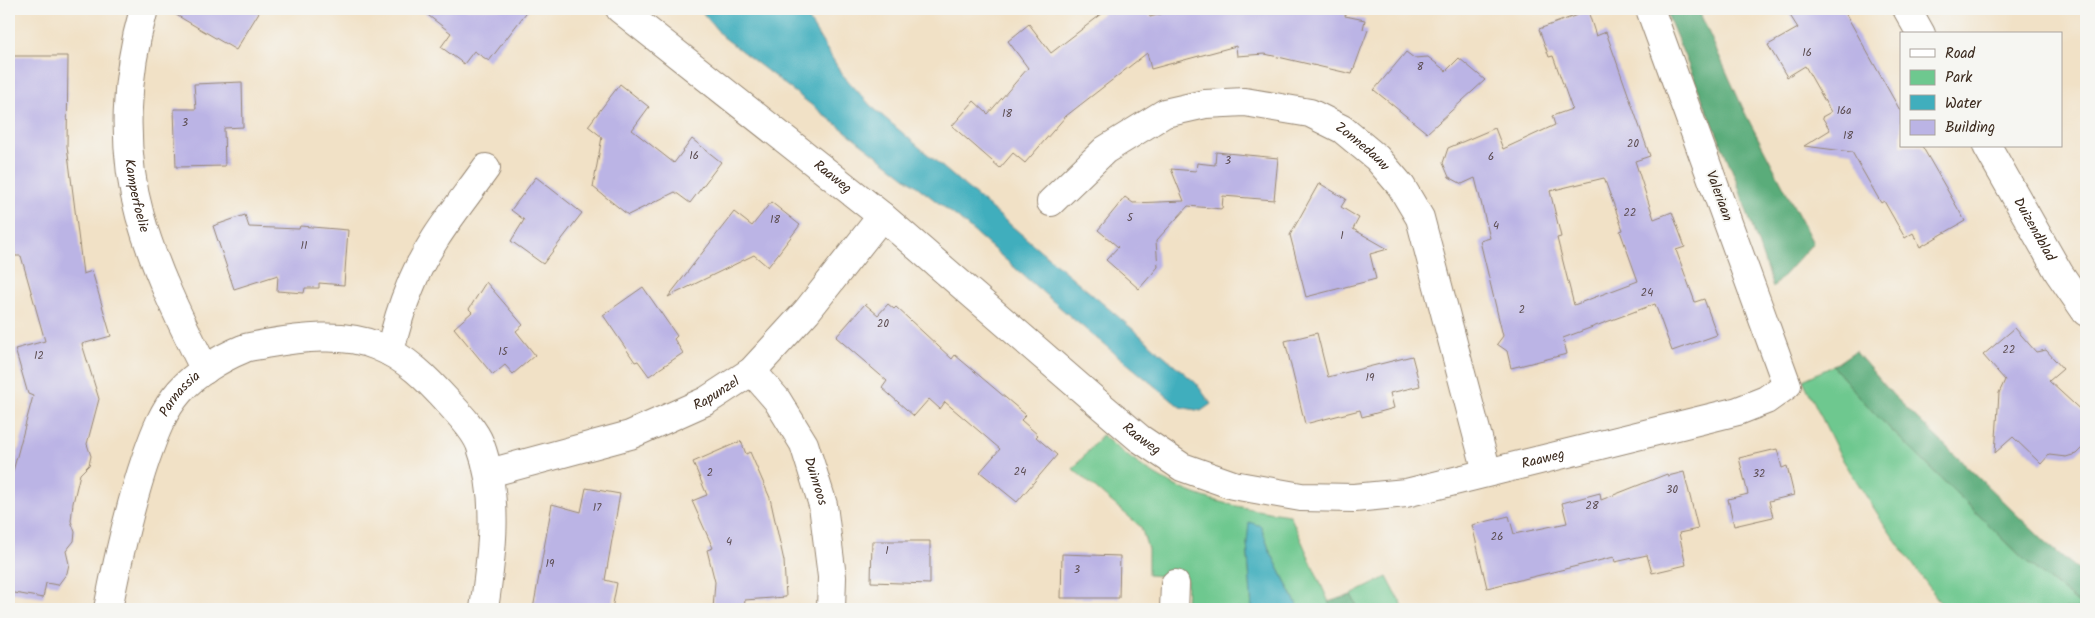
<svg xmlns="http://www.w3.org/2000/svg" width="2095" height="618" font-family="Kalam,sans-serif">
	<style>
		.green { fill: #6ec88f; stroke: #547956 }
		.forest { fill: #5aac7a; stroke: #4a6b4c }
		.water { fill: #40aebd; stroke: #3e6c6e }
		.building { fill: #bbb4e5; fill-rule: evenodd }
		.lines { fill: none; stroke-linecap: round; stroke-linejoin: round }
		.minor-casing { stroke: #968672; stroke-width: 30 }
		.minor { stroke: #fff; stroke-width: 28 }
		.labels { text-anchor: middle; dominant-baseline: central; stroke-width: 4; stroke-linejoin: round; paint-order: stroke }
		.number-label { font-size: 11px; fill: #5b4c50 }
		.street-label { font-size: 14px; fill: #3b2a1e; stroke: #f6f6f2 }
	</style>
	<rect width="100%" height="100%" fill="#f6f6f2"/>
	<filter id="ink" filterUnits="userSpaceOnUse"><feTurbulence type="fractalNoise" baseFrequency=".02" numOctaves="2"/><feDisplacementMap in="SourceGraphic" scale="10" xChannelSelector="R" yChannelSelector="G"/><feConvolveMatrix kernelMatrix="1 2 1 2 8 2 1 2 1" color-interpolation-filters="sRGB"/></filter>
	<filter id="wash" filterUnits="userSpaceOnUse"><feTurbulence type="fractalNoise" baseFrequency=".0096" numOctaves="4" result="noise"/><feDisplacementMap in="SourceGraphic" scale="20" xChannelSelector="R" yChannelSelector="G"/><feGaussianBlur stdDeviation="1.12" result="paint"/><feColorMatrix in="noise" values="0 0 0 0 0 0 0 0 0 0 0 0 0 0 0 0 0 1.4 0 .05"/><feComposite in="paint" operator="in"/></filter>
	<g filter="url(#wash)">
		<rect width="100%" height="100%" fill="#f1e1c6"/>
		<!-- green -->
		<g class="green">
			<path d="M1833,366L1874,413L2028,563L2085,609H1945L1886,527L1841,457L1803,380Z"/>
			<path d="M1102,435C1119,449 1135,463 1154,474C1195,500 1244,509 1290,515L1332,609H1299L1269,549L1261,526L1247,543L1252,609H1186L1187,578L1148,575V549L1141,527L1073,469Z"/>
			<path d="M1387,577L1404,609H1359L1351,595Z"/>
		</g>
		<!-- forest -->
		<g class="forest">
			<path d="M1665,9H1698L1746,115L1813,243L1773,287L1735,177Z"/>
			<path d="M1855,351L1893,395L2046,543L2086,576V609L2028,563L1874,413L1833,366Z"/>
			<path d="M1351,595L1359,609H1332L1328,602Z"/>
		</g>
		<!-- water -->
		<g class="water">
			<path d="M704,9H802L842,74L871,106L1196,383L1211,404L1201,411L1180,407L1072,318L958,218L722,36L703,13Z"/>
			<path d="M1249,522L1261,526L1269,549L1299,609H1252L1247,543Z"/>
		</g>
		<g id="blocks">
			<!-- building -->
			<g class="building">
				<path d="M166,9H261L236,50Z"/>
				<path d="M420,9H529L489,61L474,51L464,64L441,47L451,33Z"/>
				<path d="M1120,9H1148L1150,17L1179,9H1347L1345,16L1365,20L1363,29L1368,30L1352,74L1265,54L1237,56L1236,46L1151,69L1147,53L1066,116L1025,163L1013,153L1000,168L952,126L974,101L988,114L1028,68L1008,41L1029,24L1051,53L1103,13Z"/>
				<path d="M1786,9H1843L1901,112V146H1922L1965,221L1920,247L1913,233L1905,238L1884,201L1881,203L1852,152L1804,146L1830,130L1822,117L1831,112L1805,66L1787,77L1768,45L1798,28Z"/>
				<path d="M1588,11L1596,36L1606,32L1650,156L1635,161L1654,219L1672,212L1685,247L1676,250L1695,302L1704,299L1717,335L1672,351L1655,304L1563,338L1567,354L1511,368L1507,351L1497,344L1503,336L1480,241L1490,238L1475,178L1462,184L1449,177L1443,163L1448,148L1495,128L1503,149L1555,125L1552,116L1572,109L1553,56L1549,57L1539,29ZM1604,178L1623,230L1620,231L1638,281L1574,305L1557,238L1561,237L1550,191Z"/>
				<path d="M1406,52L1414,58L1428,57L1446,71L1459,58L1485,80L1427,133L1374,90Z"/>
				<path d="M9,56H68L67,146L83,274L92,271L111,336L82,344L99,399L87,444L91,456L89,465L80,474L73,503L71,521L75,532L74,541L66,551L69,564L67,573L58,585L46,583L43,598L9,592V500L12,475L33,396L28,394L15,349L45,341L21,256H15L9,202Z"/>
				<path d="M242,82L243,127L224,128L225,166L176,167L174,109H196L194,84Z"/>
				<path d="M620,84L649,107L632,130L674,163L692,139L721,162L690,203L675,192L628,215L593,187L602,137L588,126Z"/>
				<path d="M1216,152L1278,158L1274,200L1223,196L1222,209L1188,206L1156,241L1158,267L1139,289L1106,260L1118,247L1098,230L1125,197L1133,203L1184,201L1171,169L1196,171L1197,163L1215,165Z"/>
				<path d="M536,177L582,213L543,264L511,241L524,220L511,210Z"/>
				<path d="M1319,183L1346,199L1341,207L1359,218L1353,229L1388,249L1370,254L1376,279L1306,297L1290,235Z"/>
				<path d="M771,202L800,225L768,267L754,255L668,297L734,212L752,226Z"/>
				<path d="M245,215L249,227L299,229L300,226L348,230L344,285L319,283V288H305L304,293L277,291L278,275L234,289L213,226Z"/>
				<path d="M486,282L523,325L516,331L535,355L513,374L505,365L493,375L454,328L472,312L469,309Z"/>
				<path d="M643,287L677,336L674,339L683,353L649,376L638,361L635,362L603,315Z"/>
				<path d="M865,304L878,315L888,304L894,309L896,307L952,359L955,355L1026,415L1021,420L1038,435L1036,437L1057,455L1017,502L980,472L1000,449L945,402L940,409L929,399L914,416L882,388L887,381L836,337Z"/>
				<path d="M2015,328L2036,352L2046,350L2063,369L2049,381L2086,415V444L2076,454L2066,457L2049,455L2041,464L2013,437L1995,453L1999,393L2005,380L1983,355Z"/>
				<path d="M1317,333L1328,377L1412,356L1420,386L1390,393L1394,408L1362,417L1360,410L1305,424L1285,341Z"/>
				<path d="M741,441L746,454L750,452L770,498L784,561L786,597L745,600L744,609H713L715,582L707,550L713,548L692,501L707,495L693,462Z"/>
				<path d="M1777,449L1782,468L1787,466L1794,495L1769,501L1773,517L1734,526L1728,499L1748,494L1739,458Z"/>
				<path d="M1684,472L1698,529L1679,533L1686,565L1652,573L1647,555L1615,562L1614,557L1487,588L1472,525L1509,516L1514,534L1567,523L1562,503L1600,493L1601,500L1667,474L1668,476Z"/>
				<path d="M586,488L620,494L605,580L617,583L612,609H533L552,504L581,512Z"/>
				<path d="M872,541H930V584L871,582Z"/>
				<path d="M1062,554L1120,556L1119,598H1061Z"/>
			</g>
		</g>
	</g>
	<g filter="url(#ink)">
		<use href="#blocks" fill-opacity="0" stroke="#968672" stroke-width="1"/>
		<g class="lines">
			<defs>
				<g id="minor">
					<path id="s1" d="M144,9C125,75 121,149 140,216C155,270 180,320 205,370"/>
					<path id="s2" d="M620,9L882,216L1099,404L1139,438L1182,467L1233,485L1301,497L1354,498L1406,493L1738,411L1766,400L1787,385L1650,9"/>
					<path d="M1907,9L1921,34"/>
					<path id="s3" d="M1987,146L2059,273L2086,312"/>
					<path id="s4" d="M1051,202L1105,150L1165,113L1205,104L1245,102L1310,113L1342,129L1377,158L1401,186L1420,218L1487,472"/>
					<path d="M390,352C395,330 401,308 410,287C427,243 459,206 486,168"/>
					<path id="s5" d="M752,371L777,400L804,444L823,505L832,577L831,609"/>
					<path id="s6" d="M489,473L630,435L706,401L752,371L807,311L882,216"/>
					<path id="s7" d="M108,609C118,558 129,508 146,458C154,435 163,410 180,391C195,374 221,358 243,349C249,346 258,346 265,344C299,338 344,332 377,346C407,358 427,379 448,402C459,414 474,429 480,444C500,498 492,554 484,609"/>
					<path d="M1174,609L1175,584"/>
				</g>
			</defs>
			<!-- minor casing -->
			<use href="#minor" class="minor-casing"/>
			<!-- minor -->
			<use href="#minor" class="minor"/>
		</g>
	</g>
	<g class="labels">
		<!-- number labels -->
		<g class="number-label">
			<text x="1807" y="53">16</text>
			<text x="1420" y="67">8</text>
			<text x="1844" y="111">16a</text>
			<text x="1007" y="114">18</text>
			<text x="185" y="123">3</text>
			<text x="1848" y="136">18</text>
			<text x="1633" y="144">20</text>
			<text x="694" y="156">16</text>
			<text x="1491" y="157">6</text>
			<text x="1228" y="161">3</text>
			<text x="1630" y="213">22</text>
			<text x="1130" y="218">5</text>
			<text x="775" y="220">18</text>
			<text x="1496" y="226">4</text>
			<text x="1342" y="236">1</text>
			<text x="304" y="246">11</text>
			<text x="1647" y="293">24</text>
			<text x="1522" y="310">2</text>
			<text x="883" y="324">20</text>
			<text x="2009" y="350">22</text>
			<text x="503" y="352">15</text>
			<text x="39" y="356">12</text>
			<text x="1370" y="378">19</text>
			<text x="1020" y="472">24</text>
			<text x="710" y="473">2</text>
			<text x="1759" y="474">32</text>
			<text x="1672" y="490">30</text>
			<text x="1592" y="506">28</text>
			<text x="597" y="508">17</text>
			<text x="1497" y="537">26</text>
			<text x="729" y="542">4</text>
			<text x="887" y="551">1</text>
			<text x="550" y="564">19</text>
			<text x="1077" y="570">3</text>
		</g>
		<!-- street labels -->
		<g class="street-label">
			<text stroke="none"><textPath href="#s4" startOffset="355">Zonnedauw</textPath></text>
			<text stroke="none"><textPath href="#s2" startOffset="271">Raaweg</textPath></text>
			<text stroke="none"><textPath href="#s1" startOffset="189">Kamperfoelie</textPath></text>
			<text transform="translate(1719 196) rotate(70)">Valeriaan</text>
			<text stroke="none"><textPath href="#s3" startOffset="96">Duizendblad</textPath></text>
			<text stroke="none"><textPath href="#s6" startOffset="242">Rapunzel</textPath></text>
			<text stroke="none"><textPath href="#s7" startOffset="229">Parnassia</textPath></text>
			<text stroke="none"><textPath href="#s2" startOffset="676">Raaweg</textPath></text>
			<text stroke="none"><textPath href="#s2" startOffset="1095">Raaweg</textPath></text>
			<text stroke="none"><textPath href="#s5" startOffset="129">Duinroos</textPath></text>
		</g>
	</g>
	<!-- margin -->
	<rect width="2095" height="618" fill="none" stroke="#f6f6f2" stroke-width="30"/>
	<!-- legend -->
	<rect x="1900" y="32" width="162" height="115" fill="#f6f6f2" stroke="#aba49d"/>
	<rect x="1910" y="49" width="25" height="8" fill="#ffffff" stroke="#aba49d"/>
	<text x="1945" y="58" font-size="15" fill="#3b2a1e">Road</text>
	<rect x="1910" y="70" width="25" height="15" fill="#6ec88f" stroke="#aba49d"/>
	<text x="1945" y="82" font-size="15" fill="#3b2a1e">Park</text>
	<rect x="1910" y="95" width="25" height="15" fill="#40aebd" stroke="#aba49d"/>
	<text x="1945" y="108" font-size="15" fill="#3b2a1e">Water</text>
	<rect x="1910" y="120" width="25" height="15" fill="#bbb4e5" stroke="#aba49d"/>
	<text x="1945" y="132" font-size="15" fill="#3b2a1e">Building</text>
</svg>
